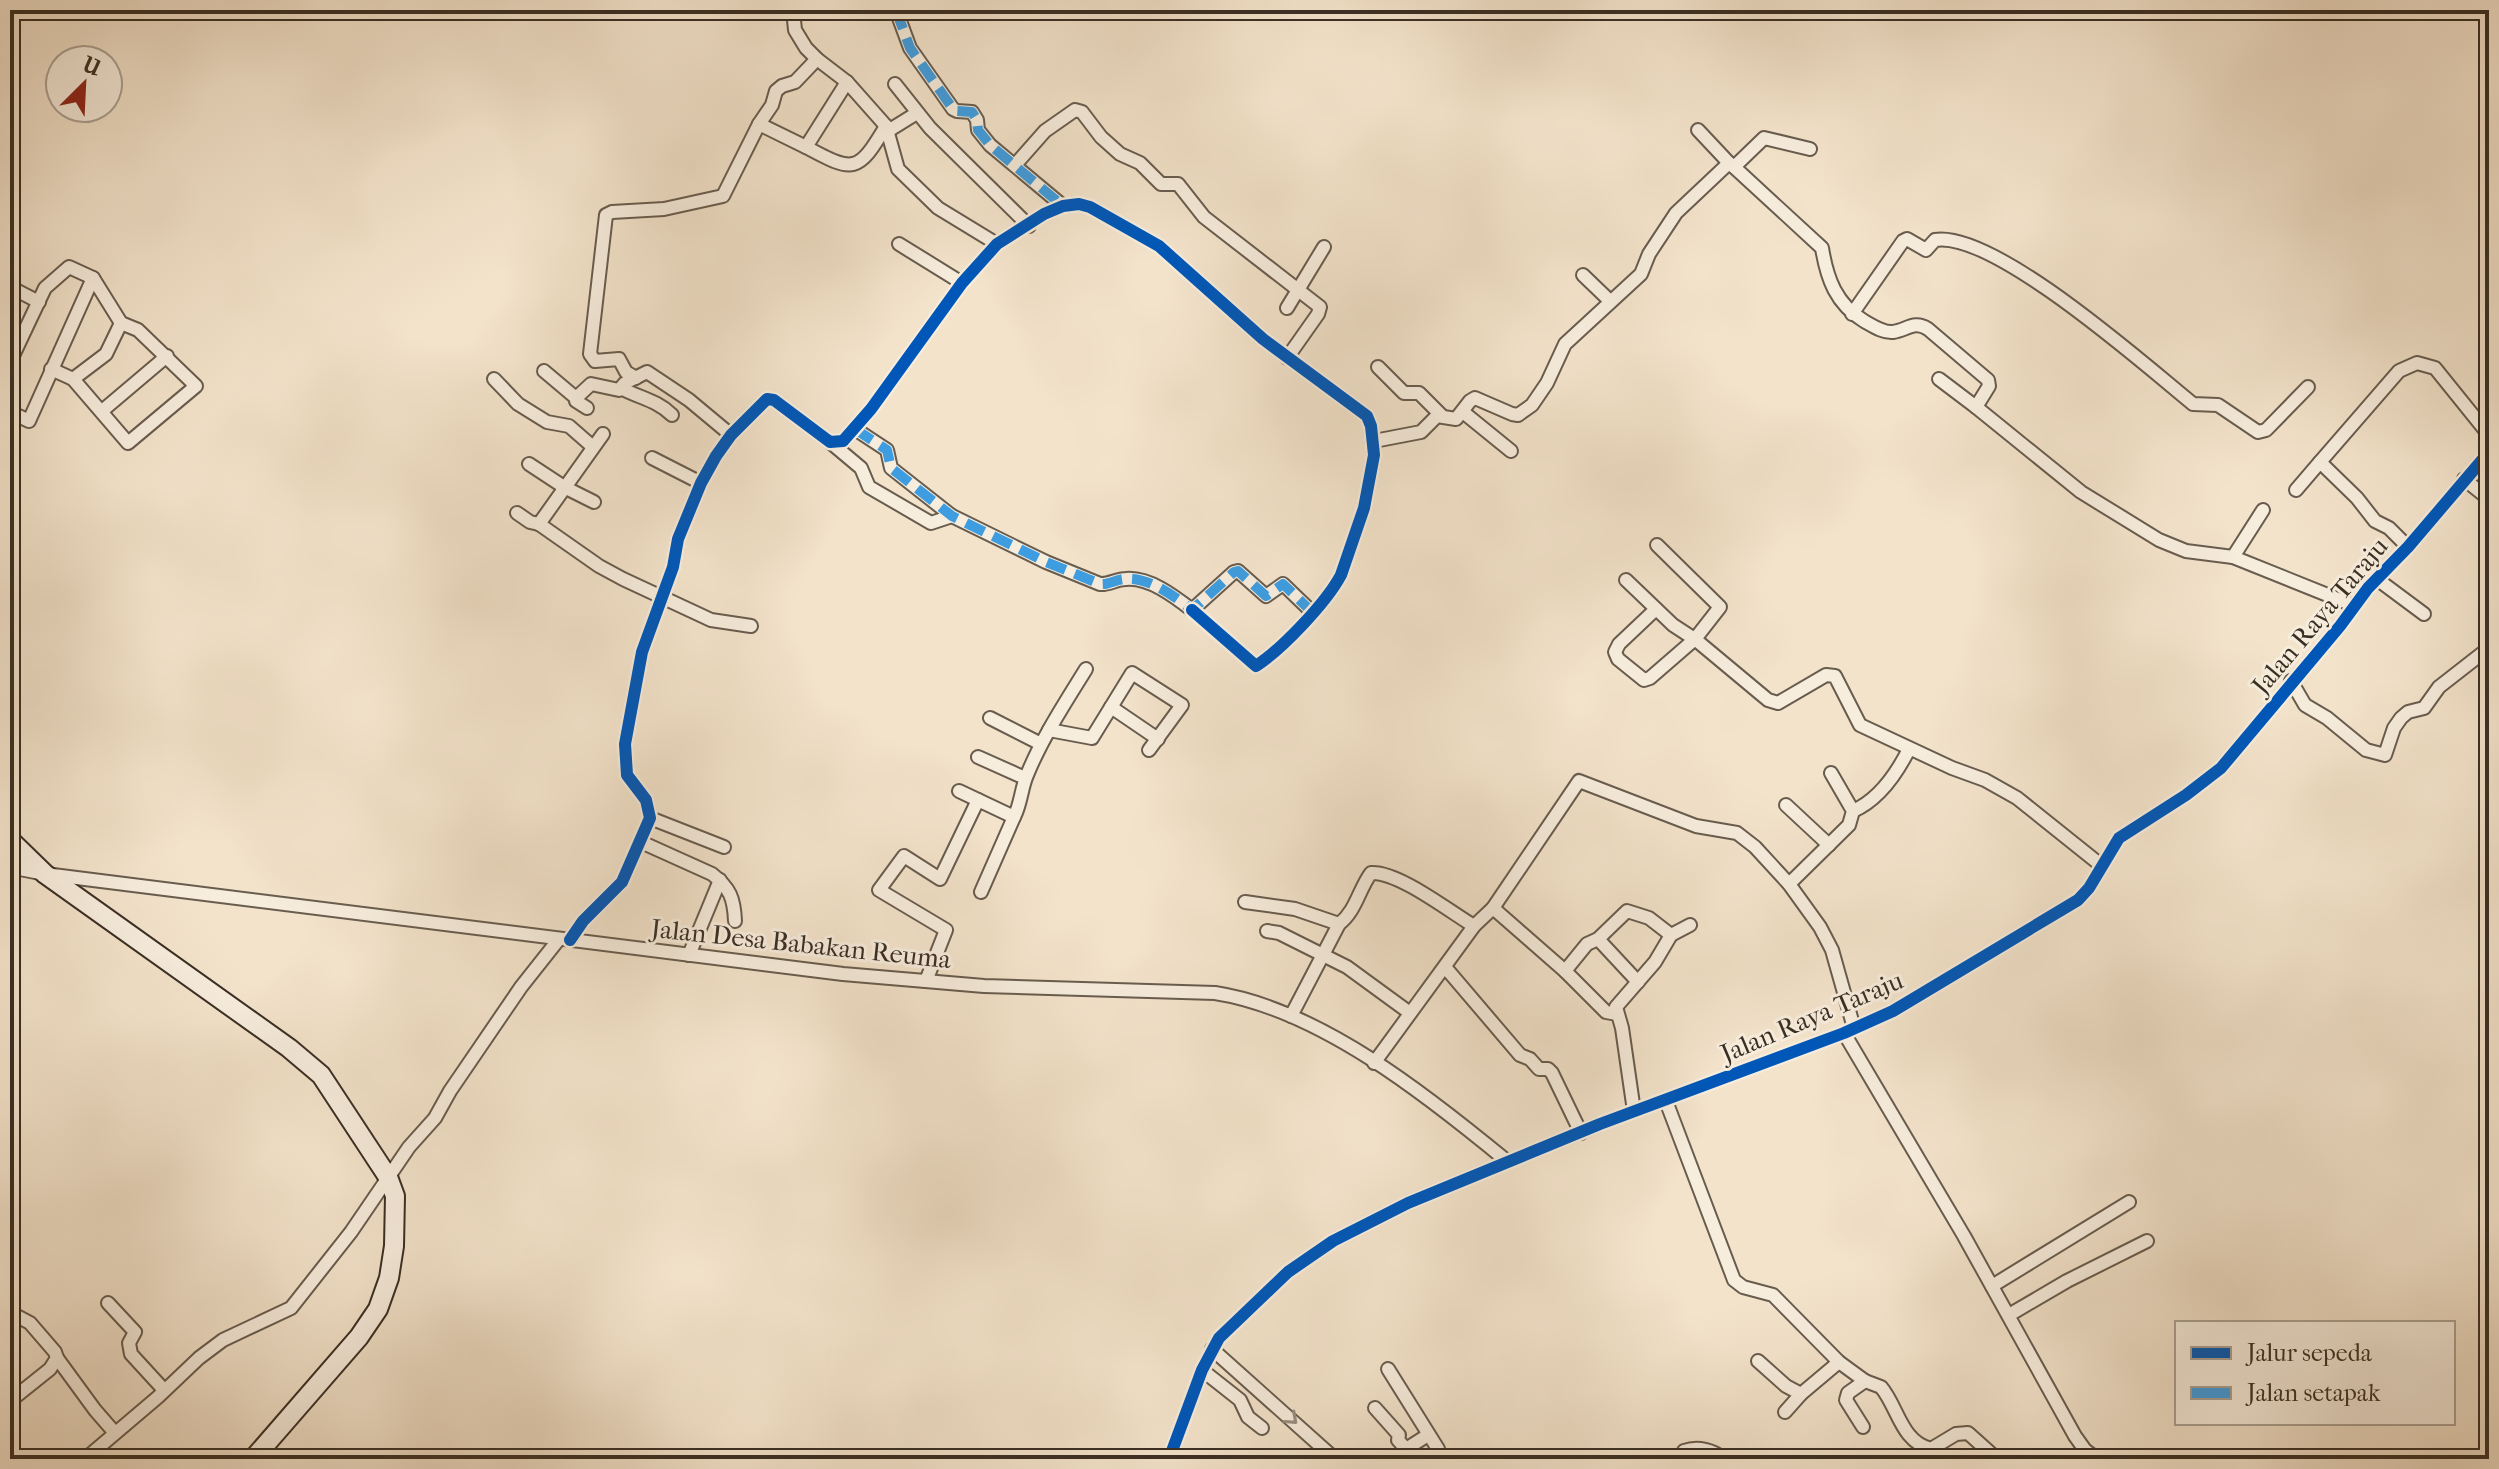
<svg xmlns="http://www.w3.org/2000/svg" width="2499" height="1469" font-family="'IM FELL French Canon',serif">
	<style>
		.lines { fill: none; stroke-linecap: round; stroke-linejoin: round }
		.minor-casing { stroke: #685c4e; stroke-width: 16 }
		.secondary-casing { stroke: #3a2f24; stroke-width: 22 }
		.minor { stroke: #f7eddd; stroke-width: 12 }
		.secondary { stroke: #f7eddd; stroke-width: 18 }
		.quiet { stroke: #3e9de0; stroke-width: 10; stroke-dasharray: 20 10; stroke-linecap: butt }
		.cycleway-casing { stroke: #f7eddd; stroke-width: 17 }
		.cycleway { stroke: #0057b8; stroke-width: 12 }
		.oneway { stroke: #988e80 }
		.labels { text-anchor: middle; dominant-baseline: central; stroke-width: 6; stroke-linejoin: round; paint-order: stroke }
		.street-label { font-size: 26px; fill: #3a2f24; stroke: #f7eddd }
	</style>
	<rect width="100%" height="100%" fill="#f3e3cb"/>
	<filter id="stains"><feTurbulence type="fractalNoise" baseFrequency=".0025" numOctaves="4"/><feColorMatrix values="0 0 0 0 .2 0 0 0 0 .09 0 0 0 0 .02 0 0 0 .5 -.17"/></filter>
	<radialGradient id="worn" r=".72"><stop offset=".6" stop-color="#630" stop-opacity="0"/><stop offset="1" stop-color="#630" stop-opacity=".3"/></radialGradient>
	<g class="lines">
		<defs>
			<g id="minor">
				<path d="M793,10L795,30L806,48L817,59L847,82L886,126L898,169L938,208L997,244"/>
				<path d="M896,10L910,48L953,109L957,111L972,112L977,120L978,130L990,145L1063,206"/>
				<path d="M847,82L806,147C854,173 858,173 886,126"/>
				<path d="M895,84L930,128L1029,226"/>
				<path d="M759,124L806,147"/>
				<path d="M1698,130L1729,163"/>
				<path d="M888,131L917,113"/>
				<path d="M1810,149L1764,138L1734,167L1822,248C1827,279 1836,304 1864,321C1873,326 1883,333 1893,332C1907,330 1914,320 1928,329L1988,380L1989,386L1976,407L2081,492L2159,540L2186,551L2233,557L2355,606"/>
				<path d="M1015,165L1045,131L1075,110L1082,112L1101,137L1120,154L1140,163L1161,184H1178L1204,217L1320,307L1318,314L1287,358"/>
				<path d="M899,244L962,283"/>
				<path d="M1583,275L1610,301"/>
				<path d="M10,287L39,302"/>
				<path d="M1287,308L1324,247"/>
				<path d="M1852,314L1903,241L1907,239L1926,250L1935,240C1993,230 2145,365 2193,404L2218,405L2258,432L2266,430L2308,387"/>
				<path d="M10,362L45,288L69,267L93,278L121,323L138,330L196,386L128,443L73,379"/>
				<path d="M1378,367L1404,393H1419L1441,415"/>
				<path d="M51,369L73,379L106,354L121,323"/>
				<path d="M544,371L576,398L591,384L619,390L625,383L647,372L689,400L731,435"/>
				<path d="M636,378L626,372L619,359L595,361L590,354L606,215L612,212L664,209L723,196L759,124L772,105L776,91L782,86L795,82L817,59"/>
				<path d="M494,379L518,404L547,422L569,426L593,447"/>
				<path d="M1939,379L1976,407"/>
				<path d="M621,388C639,398 657,400 672,415"/>
				<path d="M576,398V401L587,408"/>
				<path d="M102,411L167,356"/>
				<path d="M10,412L29,421L93,278"/>
				<path d="M1463,412L1511,451"/>
				<path d="M855,429L887,450L891,468L952,516L1046,562L1100,584C1109,585 1116,579 1126,579C1149,577 1174,596 1192,610L1234,572L1238,571L1266,596L1283,584L1312,612"/>
				<path d="M603,434L539,524L599,566L623,579L711,620L751,626"/>
				<path d="M1374,441L1421,432L1437,416L1456,419L1470,401L1475,398L1512,414L1518,415L1532,405L1547,383L1565,344L1641,274L1649,254L1676,213L1729,163L1734,167"/>
				<path d="M830,442L861,468L869,487L931,523L952,516"/>
				<path d="M652,458L701,483"/>
				<path d="M2320,462L2399,371L2417,363L2435,368L2489,435"/>
				<path d="M529,464L564,487L594,502"/>
				<path d="M2464,479L2489,499"/>
				<path d="M2296,490L2320,462L2357,498L2375,521L2389,528L2408,547"/>
				<path d="M517,513L530,522L539,524"/>
				<path d="M2233,557L2263,510"/>
				<path d="M2377,579L2424,614"/>
				<path d="M1626,580L1673,625L1696,640L1768,700L1778,703L1826,675L1835,676L1860,725L1952,768L1985,780L2017,798L2102,866"/>
				<path d="M1656,609L1619,644L1615,652L1618,659L1644,680L1650,678L1695,639L1720,607L1657,545"/>
				<path d="M2291,681L2305,705L2327,718L2366,750L2385,755L2394,728L2401,718L2408,712L2424,708L2439,687L2489,648"/>
				<path d="M1111,707L1158,739"/>
				<path d="M990,718L1041,744"/>
				<path d="M1049,730L1092,738L1132,673L1182,705L1149,750"/>
				<path d="M978,757L1025,778"/>
				<path d="M959,791L978,800"/>
				<path d="M1786,805L1829,845"/>
				<path d="M1853,811C1878,800 1897,773 1909,749"/>
				<path d="M650,818L724,847"/>
				<path d="M641,842L712,874C730,888 734,898 735,921"/>
				<path d="M10,867L45,874L843,974L984,986L1215,993C1319,1009 1428,1096 1508,1162"/>
				<path d="M1789,884L1849,825L1853,811L1831,773"/>
				<path d="M981,892L1014,817"/>
				<path d="M1245,902L1295,909L1339,924L1291,1016"/>
				<path d="M1493,908L1565,971L1606,1012L1617,1014"/>
				<path d="M1339,924C1356,911 1359,889 1371,873C1398,871 1450,912 1474,926"/>
				<path d="M1267,931L1279,933L1347,967L1410,1013"/>
				<path d="M1598,939L1638,982"/>
				<path d="M570,940L583,921L622,882L650,818L646,800L627,775L625,744L642,652L673,567L678,539L701,483L716,456L731,435L767,399L774,400L830,442L843,441L871,409L962,283L997,244L1044,214L1063,206L1079,204L1090,207L1159,246L1263,339L1367,416L1371,426L1374,455L1364,508L1341,575C1326,603 1282,649 1256,666L1192,610"/>
				<path d="M689,955L720,880"/>
				<path d="M1445,967L1520,1055L1530,1059L1539,1069H1548L1552,1073L1581,1133"/>
				<path d="M1565,971L1587,944L1598,939L1627,911L1649,918L1671,935"/>
				<path d="M926,981L946,930L879,890L904,856L940,879L978,800L1014,817C1021,804 1021,789 1027,775C1042,738 1065,703 1086,669"/>
				<path d="M1844,1033L1964,1236L2075,1436L2085,1450L2097,1459"/>
				<path d="M1374,1063L1474,926L1493,908L1579,781L1696,826L1737,833L1755,847L1789,884L1820,927L1832,950L1854,1028"/>
				<path d="M1666,1101L1734,1280L1743,1287L1773,1295L1839,1362L1865,1381L1881,1387C1898,1407 1901,1442 1931,1449L1956,1434L1968,1433L1997,1459"/>
				<path d="M1634,1111L1622,1028L1616,1007L1655,962L1671,935L1690,925"/>
				<path d="M1992,1286L2129,1202"/>
				<path d="M108,1303L135,1332L129,1343L131,1354L164,1390"/>
				<path d="M2009,1315L2067,1281L2147,1241"/>
				<path d="M1212,1349L1335,1459"/>
				<path d="M57,1358L95,1410L115,1433"/>
				<path d="M1758,1361L1786,1386L1801,1394"/>
				<path d="M1388,1369L1438,1449L1440,1459"/>
				<path d="M1202,1370L1240,1400L1248,1417L1262,1428"/>
				<path d="M10,1401L50,1369L57,1358L55,1352L30,1323L15,1315"/>
				<path d="M1375,1408L1399,1435L1398,1440L1406,1449L1428,1435"/>
				<path d="M1785,1412L1801,1394L1839,1362"/>
				<path d="M1863,1427L1846,1400L1848,1393L1865,1381"/>
				<path d="M85,1459L158,1397L199,1358L223,1340L291,1308L351,1232L409,1147L435,1118L450,1091L521,987L559,939"/>
				<path d="M1169,1459L1202,1370L1219,1338L1288,1272L1333,1241L1408,1203L1600,1124L1844,1033L1893,1011L2078,900L2089,888L2119,838L2186,795L2221,768L2340,626L2368,588L2408,547L2489,452"/>
				<path d="M1679,1459L1684,1451C1698,1446 1713,1450 1724,1459"/>
				<path d="M2071,1459L2085,1450"/>
			</g>
			<path id="secondary" d="M10,840L45,874L289,1048L321,1075L388,1177L395,1196L394,1246L389,1278L378,1309L359,1337L253,1459"/>
		</defs>
		<!-- minor casing -->
		<use href="#minor" class="minor-casing"/>
		<!-- secondary casing -->
		<use href="#secondary" class="secondary-casing"/>
		<!-- minor -->
		<use href="#minor" class="minor"/>
		<!-- secondary -->
		<use href="#secondary" class="secondary"/>
		<!-- quiet -->
		<g class="quiet">
			<path d="M896,10L910,48L953,109L957,111L972,112L977,120L978,130L990,145L1063,206"/>
			<path d="M855,429L887,450L891,468L952,516L1046,562L1100,584C1109,585 1116,579 1126,579C1149,577 1174,596 1192,610L1234,572L1238,571L1266,596L1283,584L1312,612"/>
		</g>
		<defs>
			<g id="cycleway">
				<path d="M570,940L583,921L622,882L650,818L646,800L627,775L625,744L642,652L673,567L678,539L701,483L716,456L731,435L767,399L774,400L830,442L843,441L871,409L962,283L997,244L1044,214L1063,206L1079,204L1090,207L1159,246L1263,339L1367,416L1371,426L1374,455L1364,508L1341,575C1326,603 1282,649 1256,666L1192,610"/>
				<path d="M1169,1459L1202,1370L1219,1338L1288,1272L1333,1241L1408,1203L1600,1124L1844,1033L1893,1011L2078,900L2089,888L2119,838L2186,795L2221,768L2340,626L2368,588L2408,547L2489,452"/>
			</g>
		</defs>
		<!-- cycleway casing -->
		<use href="#cycleway" class="cycleway-casing"/>
		<!-- cycleway -->
		<use href="#cycleway" class="cycleway"/>
	</g>
	<!-- one-way arrows -->
	<defs><path id="oneway-chevron" d="M-2-3.5L2.5 0L-2 3.5" fill="none" stroke-width="1.6" stroke-linecap="round" stroke-linejoin="round" transform="scale(2)"/></defs>
	<use class="oneway" href="#oneway-chevron" transform="translate(1292 1419) rotate(42)"/>
	<g class="labels">
		<!-- street labels -->
		<g class="street-label">
			<text transform="translate(2320 616) rotate(-50)">Jalan Raya Taraju</text>
			<text transform="translate(801 944) rotate(6)">Jalan Desa Babakan Reuma</text>
			<text transform="translate(1812 1017) rotate(-23)">Jalan Raya Taraju</text>
		</g>
	</g>
	<!-- margin -->
	<rect width="2499" height="1469" fill="none" stroke="#f3e3cb" stroke-width="40"/>
	<rect x="12" y="12" width="2475" height="1445" fill="none" stroke="#3a2f24" stroke-width="4"/>
	<rect x="20" y="20" width="2459" height="1429" fill="none" stroke="#3a2f24" stroke-width="2"/>
	<!-- legend -->
	<rect x="2175" y="1321" width="280" height="104" fill="#f7eddd" stroke="#aba193" stroke-width="2"/>
	<rect x="2191" y="1347" width="40" height="12" fill="#0057b8" stroke="#aba193" stroke-width="2"/>
	<text x="2247" y="1361" font-size="24" fill="#3a2f24">Jalur sepeda</text>
	<rect x="2191" y="1387" width="40" height="12" fill="#3e9de0" stroke="#aba193" stroke-width="2"/>
	<text x="2247" y="1401" font-size="24" fill="#3a2f24">Jalan setapak</text>
	<!-- north arrow -->
	<g transform="translate(84 84) rotate(24)"><circle r="38" fill="#f7eddd" stroke="#aba193" stroke-width="2"/>
	<path d="M0-6L14 30L0 20L-14 30Z" fill="#8f2418"/>
	<text y="-12" font-size="22" font-weight="bold" text-anchor="middle" fill="#3a2f24">U</text>
	</g>
	<rect width="100%" height="100%" filter="url(#stains)"/>
	<rect width="100%" height="100%" fill="url(#worn)"/>
</svg>
